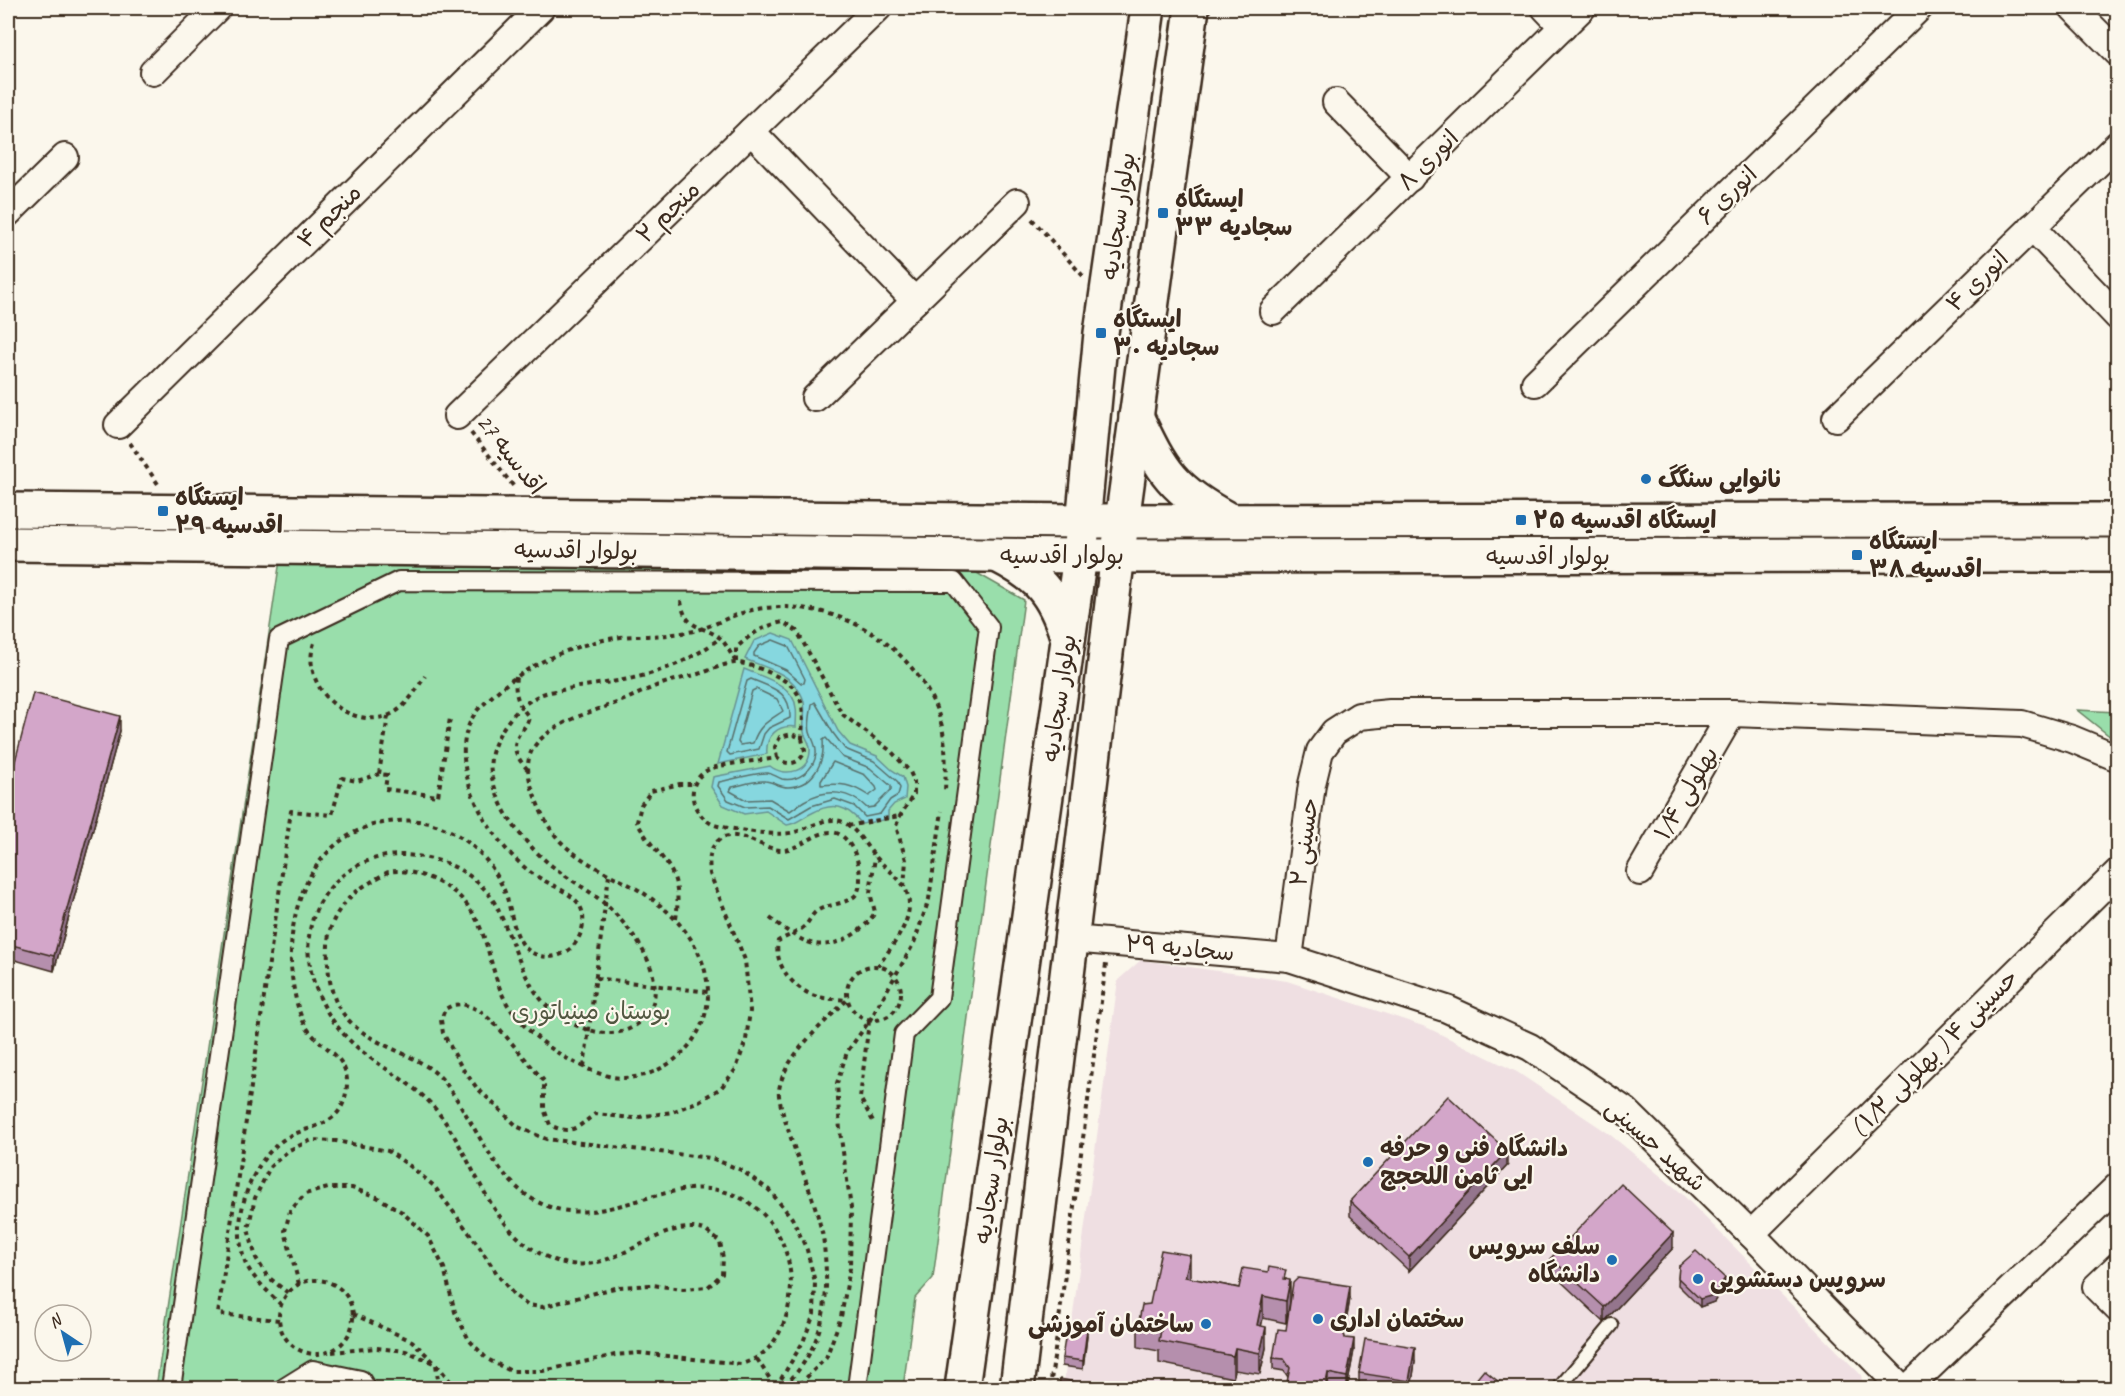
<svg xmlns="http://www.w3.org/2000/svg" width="2125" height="1396" font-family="Caveat,'Playpen Sans Arabic',sans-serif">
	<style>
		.built { fill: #efdfe2 }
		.green { fill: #99deab; stroke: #6a8464; stroke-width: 1.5 }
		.water { fill: #86d7df; stroke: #689292; stroke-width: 1.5 }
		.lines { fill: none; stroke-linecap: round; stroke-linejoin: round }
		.shore { stroke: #596f6b; stroke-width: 1.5 }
		.service-casing { stroke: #3b2a1e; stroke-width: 16 }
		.pedestrian-casing { stroke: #3b2a1e; stroke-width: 22 }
		.minor-casing { stroke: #3b2a1e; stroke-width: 30 }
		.secondary-casing { stroke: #3b2a1e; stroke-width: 38 }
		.path { stroke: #3b2a1e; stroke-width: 4; stroke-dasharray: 4.5 4.5; stroke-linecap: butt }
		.service { stroke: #fbf7ec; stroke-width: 12 }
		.pedestrian { stroke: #fbf7ec; stroke-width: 18 }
		.minor { stroke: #fbf7ec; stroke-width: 26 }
		.secondary { stroke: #fbf7ec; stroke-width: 33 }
		.wall { fill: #b58fad; stroke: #3b2a1e; stroke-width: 1.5 }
		.shaded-wall { fill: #94748d; stroke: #3b2a1e; stroke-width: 1.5 }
		.building { fill: #d3a6c9; stroke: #3b2a1e; stroke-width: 1.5 }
		.poi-dot { fill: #1f6fb2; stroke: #fbf7ec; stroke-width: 2 }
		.labels { text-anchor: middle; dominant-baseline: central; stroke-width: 4.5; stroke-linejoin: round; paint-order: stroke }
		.street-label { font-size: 24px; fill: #3b2a1e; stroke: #fbf7ec }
		.poi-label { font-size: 24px; font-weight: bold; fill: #3b2a1e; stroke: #fbf7ec; text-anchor: start }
		.park-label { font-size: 24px; fill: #525741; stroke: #fbf7ec }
	</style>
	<rect width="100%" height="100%" fill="#fbf7ec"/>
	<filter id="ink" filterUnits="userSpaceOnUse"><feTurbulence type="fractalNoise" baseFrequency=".0167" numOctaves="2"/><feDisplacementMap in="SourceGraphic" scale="12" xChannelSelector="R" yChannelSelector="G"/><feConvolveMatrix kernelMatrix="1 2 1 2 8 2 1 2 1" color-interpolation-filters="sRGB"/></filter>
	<g filter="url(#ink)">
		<!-- built -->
		<path class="built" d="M1141,960L1287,981L1426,1027L1517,1072L1608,1133L1679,1191L1861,1375L1863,1388H1063L1118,980Z"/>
		<!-- green -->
		<g class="green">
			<path d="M280,560H954L1024,600L933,1278L915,1298L903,1388H156Z"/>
			<path d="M2077,710L2117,712V742Z"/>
		</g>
		<!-- water -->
		<g class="water">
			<path d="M773,633L792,640L838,731L850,745L877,756L892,770L903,777L906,787L905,799L894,804L888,811V819L862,824C847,806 834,801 812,813C803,817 797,824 787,825L766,811L744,814L723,805L711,787L713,777L770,766C785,778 811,772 810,749C810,742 805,738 804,732C802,711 811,704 794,684C782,671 761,666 745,659L754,641Z"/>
			<path d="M744,669C762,677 794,684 796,708C797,714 796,721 796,727C778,724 765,736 767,754L718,764Z"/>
		</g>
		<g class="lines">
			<!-- shore -->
			<g class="shore">
				<path d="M773,640L788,646L805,679L804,683H801L786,670L754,656V653L759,646Z"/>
				<path d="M751,679C772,688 791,691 790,718L769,728L764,734L759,749L730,755L727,752L747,681Z"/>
				<path d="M756,689L777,699L783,711C768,721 759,725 753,743L740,745L738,742L752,691Z"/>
				<path d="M815,702L833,733L845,749L874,761L897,781L900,788L898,795L890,800L880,814L865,817L854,806L835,799L811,806L789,819L768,806L745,807L728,800L718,786L719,782C734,779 750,774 765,773C771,772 776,777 782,779C798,782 814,770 816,754C817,745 812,740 810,732C808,724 811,712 812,704Z"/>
				<path d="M826,738L842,757L870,768L891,786V790L874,807L867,808C850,791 828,788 806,800C800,803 795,808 790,811L770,799L746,800L730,791L732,787C742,785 755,780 765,781C772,781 779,787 788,787C813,786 825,763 823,740Z"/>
				<path d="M833,762L865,775L876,787L877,790L869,796C851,784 842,783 821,785V781Z"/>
			</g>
			<defs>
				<path id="service" d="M1559,1388L1612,1325"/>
				<g id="pedestrian">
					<path d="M171,1388L279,639L399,581L954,582L989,627L939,998L904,1034L857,1388"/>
					<path d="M284,1388L313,1370L361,1380L366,1388"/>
				</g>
				<g id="minor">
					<path d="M1545,8L1563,27"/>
					<path d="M2073,8L2118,53"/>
					<path d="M153,72L217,8"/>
					<path d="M1336,102L1410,178"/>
					<path d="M751,131L915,301"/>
					<path d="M8,213L65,157"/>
					<path d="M2032,227L2118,317"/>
					<path d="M1273,311L1582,8"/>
					<path d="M1535,383L1919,8"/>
					<path d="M815,398L1017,202"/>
					<path d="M457,416L878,8"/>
					<path d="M1836,418L2118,144"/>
					<path d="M118,425L541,8"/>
					<path d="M1640,872L1732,713"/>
					<path d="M1072,939L1289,958L1447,1009L1530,1047L1626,1111L1751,1234L1902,1388"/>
					<path d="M1289,958L1312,784L1320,751L1334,732L1359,716L1390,713H1732L2022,724L2072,739L2118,758"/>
					<path d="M1751,1234L2118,872"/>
					<path d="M2118,1266L2096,1287L2118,1309"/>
					<path d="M1908,1388L2118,1186"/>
				</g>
				<g id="secondary">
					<path d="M1136,416C1163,473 1172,489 1229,520"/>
					<path d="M8,510L1082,521L2118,520"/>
					<path d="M8,544L1080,556L2118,555"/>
					<path d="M997,555C1038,576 1053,592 1067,636"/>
					<path d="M962,1388L1080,556L1101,333L1148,8"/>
					<path d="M1017,1388L1122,521L1192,8"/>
				</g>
			</defs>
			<!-- service casing -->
			<use href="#service" class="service-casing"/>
			<!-- pedestrian casing -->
			<use href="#pedestrian" class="pedestrian-casing"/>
			<!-- minor casing -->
			<use href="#minor" class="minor-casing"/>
			<!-- secondary casing -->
			<use href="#secondary" class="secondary-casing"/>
			<!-- path -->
			<g class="path">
				<path d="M1032,219L1083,276"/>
				<path d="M471,433L515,488"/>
				<path d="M130,443L158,484"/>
				<path d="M681,601C685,631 704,625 720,638C726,643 731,655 736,662"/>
				<path d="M314,643C300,685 345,729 387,716C405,710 416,690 425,676"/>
				<path d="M736,662V648C751,634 763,626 783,622L797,631L842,714L891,751L910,772L914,781V794L900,816L896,826L906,860L904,887"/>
				<path d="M516,677C514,694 518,704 529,717C527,726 524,727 519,734C510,748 518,759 528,770"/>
				<path d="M388,716L379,774L387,775L385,789L438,796L450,718"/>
				<path d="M777,758L775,747L780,737L792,734L802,739L805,751C800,764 788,767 777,758C760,761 719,763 706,771C693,779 690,793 695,806C699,815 708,824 718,826C737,830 777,837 795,832C810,828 827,815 843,822C856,828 865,845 874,855C883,866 898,876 905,888C919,916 893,944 878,966"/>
				<path d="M848,826L899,816"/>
				<path d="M770,918C782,927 800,942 815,944C838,948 865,931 875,912L870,893L875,857"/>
				<path d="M676,919C684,864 659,863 637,822L641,805L651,791L680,784H694"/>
				<circle cx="874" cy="993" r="27"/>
				<path d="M596,978L708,992"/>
				<path d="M869,1021L860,1098L873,1121"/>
				<path d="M584,1067L609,875"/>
				<circle cx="316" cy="1317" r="37"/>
				<path d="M299,1284L285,1231L290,1211L305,1194L328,1188H352L377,1197L402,1212L428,1236L444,1268L455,1312L469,1340L487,1359L511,1371H543L615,1355L639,1353L741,1364C763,1358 774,1345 783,1325C801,1281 788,1226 746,1201C681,1162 616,1229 550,1207C502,1192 480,1134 454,1095C450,1090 447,1084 442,1079C413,1048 361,1048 337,1004C329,988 327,963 328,945C328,918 348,894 371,882C372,881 387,872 389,872C411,867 447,883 462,899C489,927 488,967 505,1000C522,1033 572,1067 608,1076C627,1081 649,1076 665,1066C691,1051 709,1022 708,991C706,943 668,905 628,884C603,871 580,861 560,841C548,828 541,813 535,797C531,786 526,771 529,758C532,745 543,736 554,729C574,716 597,710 619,702C632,697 644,691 656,686C672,680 689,677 705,672C713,669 724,664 734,663C749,662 788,678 796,691C806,705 802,723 802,739"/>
				<path d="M288,1293L267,1276L256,1258L248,1229L255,1198L270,1167L289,1150L312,1140L336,1141L388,1151L410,1166L434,1186L476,1242L500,1278L514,1295L527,1305L542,1307L618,1287L652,1285L683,1289L708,1287L722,1274L723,1258L720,1242C719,1241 707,1232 706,1231C660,1212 609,1288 547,1257C488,1230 475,1158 437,1111C416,1084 385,1071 359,1049C317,1014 291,949 322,899C339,872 366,856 398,855C433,855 465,866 488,893C496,903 502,918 507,930C524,972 534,1009 580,1027C596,1033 613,1036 629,1029C642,1023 651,1012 654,999C660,965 630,927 606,905C590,890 569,880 552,866C526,845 503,817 494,785C488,767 490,754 498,737C507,720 520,705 538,696C545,692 555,691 562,690C595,683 630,682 661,670C683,663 702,652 720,638"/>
				<path d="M281,1305C270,1293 253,1279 246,1264C230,1226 247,1169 279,1143C303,1123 339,1132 346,1093C353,1055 322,1051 307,1028C301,1019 297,1005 295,995C281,929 302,846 373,825C389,821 408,819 425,822C463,830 495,861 507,898C511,911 513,928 520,940C530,960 557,962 572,947C582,937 587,919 580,906C572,891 542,882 529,871C489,840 443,764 474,715C477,709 482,706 486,702C522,666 571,644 621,637C639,635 656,637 674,634C683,633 692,632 700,629C715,625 728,617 742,613C755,608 772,607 786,607C853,609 914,650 938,713C947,738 946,766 945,792"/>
				<path d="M353,1314L412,1341L436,1364L456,1388"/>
				<path d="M279,1320L218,1314L291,811L332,815L342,778L357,781L379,774"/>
				<path d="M332,1352L376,1348L406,1351L436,1364L439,1388"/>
				<path d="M757,1359L772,1382"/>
				<path d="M781,1379L803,1342L814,1314L815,1282L807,1250L792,1218L769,1190L741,1170L711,1158L546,1139L518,1127L477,1088L462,1068L443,1033L441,1020L445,1009L453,1005L463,1004L479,1010L498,1027L544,1081V1109L550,1125C571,1136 578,1127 595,1114L633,1118L672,1112L699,1101L721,1088L736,1069L746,1040L750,1011L745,960L710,874C709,861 708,849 719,840C735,827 761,848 780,850C805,852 830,810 852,848C857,857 860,868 860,878C860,886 859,894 852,898C841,905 828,904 817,911C812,914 810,920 806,925C798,933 787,936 778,941C773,965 795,991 818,997C827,999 838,999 847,1000C824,1023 784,1056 779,1090C777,1100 790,1135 794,1147C803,1174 815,1201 821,1229C824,1238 824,1247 825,1256C829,1302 823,1344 791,1379"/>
				<path d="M800,1384L826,1358L841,1317L850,1268L851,1208L840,1131L837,1083L847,1052L870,1020L914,943L929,899L942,811"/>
				<path d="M637,1388H662"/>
				<path d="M1050,1388L1106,964"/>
			</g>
			<!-- service -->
			<use href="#service" class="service"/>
			<!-- pedestrian -->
			<use href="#pedestrian" class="pedestrian"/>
			<!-- minor -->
			<use href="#minor" class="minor"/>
			<!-- secondary -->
			<use href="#secondary" class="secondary"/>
		</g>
		<!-- wall -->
		<g class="wall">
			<path d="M120,731L54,971L8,958V788Z"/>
			<path d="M1507,1166L1409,1271L1350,1216V1201Z"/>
			<path d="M1673,1248L1604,1322L1551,1272V1258Z"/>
			<path d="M1679,1266L1725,1285L1714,1302L1700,1307L1678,1285Z"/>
			<path d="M1190,1278L1239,1288L1286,1279L1290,1302L1286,1323L1263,1318L1261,1326L1266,1348L1260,1374L1235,1370L1233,1378L1159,1363V1351L1138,1347V1326L1150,1304Z"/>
			<path d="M1350,1298L1344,1334L1345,1338L1354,1350L1347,1388L1328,1385L1327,1389H1287L1288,1377L1284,1371L1273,1369V1358L1286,1330Z"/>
			<path d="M1087,1336L1083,1369L1062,1366V1358Z"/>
			<path d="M1415,1362L1411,1389H1365L1359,1387V1373Z"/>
		</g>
		<!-- shaded-wall -->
		<g class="shaded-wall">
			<path d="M120,716V731L54,971V956Z"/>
			<path d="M1507,1151V1166L1409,1271V1257Z"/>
			<path d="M1673,1233V1248L1604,1322V1307Z"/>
			<path d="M1190,1255V1277L1185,1298V1277Z"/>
			<path d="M1725,1278V1285L1714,1302L1700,1307V1299Z"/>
			<path d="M1290,1280V1302L1286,1323V1301Z"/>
			<path d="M1350,1286V1298L1343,1341V1330Z"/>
			<path d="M1263,1296V1318L1257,1346V1325Z"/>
			<path d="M1266,1327V1348L1260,1374V1353Z"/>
			<path d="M1087,1329V1336L1083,1369V1361Z"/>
			<path d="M1354,1339V1350L1347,1388V1377Z"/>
			<path d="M1415,1347V1362L1411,1389H1409V1381Z"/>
			<path d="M1235,1348V1370L1233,1378V1356Z"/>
			<path d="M1328,1373V1385L1327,1389H1325Z"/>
			<path d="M1499,1382V1389H1493Z"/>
		</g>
		<!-- building -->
		<g class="building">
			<path d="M33,693L120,716L54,956L8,944V788Z"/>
			<path d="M1448,1096L1507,1151L1409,1257L1350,1201Z"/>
			<path d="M1621,1184L1673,1233L1604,1307L1551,1258Z"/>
			<path d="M1161,1250L1190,1255L1185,1277L1239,1288L1243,1268L1268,1272L1269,1267L1286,1270L1284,1279L1290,1280L1286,1301L1263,1296L1257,1325L1266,1327L1260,1353L1235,1348L1233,1356L1159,1341L1161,1330L1138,1326L1142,1305L1150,1304Z"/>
			<path d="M1696,1251L1725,1278L1714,1295L1700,1299L1678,1278L1679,1266Z"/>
			<path d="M1298,1278L1350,1286L1343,1330L1345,1338L1354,1339L1347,1377L1328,1373L1325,1388L1287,1382L1290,1368L1284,1359L1273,1358L1278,1329L1286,1330L1293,1283Z"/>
			<path d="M1067,1326L1087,1329L1083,1361L1062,1358Z"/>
			<path d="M1365,1339L1415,1347L1409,1381L1359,1373Z"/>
			<path d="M1484,1370L1499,1382L1493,1389H1455L1475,1381Z"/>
			<path d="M1060,1379L1081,1383L1080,1389H1059Z"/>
		</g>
	</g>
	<!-- markers -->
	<g class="poi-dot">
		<rect x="1157" y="207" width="12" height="12" rx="3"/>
		<rect x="1095" y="327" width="12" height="12" rx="3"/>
		<circle cx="1646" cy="479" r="6"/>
		<rect x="157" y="505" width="12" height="12" rx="3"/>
		<rect x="1515" y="514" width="12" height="12" rx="3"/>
		<rect x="1851" y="549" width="12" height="12" rx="3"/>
		<circle cx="1368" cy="1162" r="6"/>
		<circle cx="1612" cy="1260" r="6"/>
		<circle cx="1698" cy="1279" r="6"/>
		<circle cx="1318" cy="1319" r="6"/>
		<circle cx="1206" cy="1324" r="6"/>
	</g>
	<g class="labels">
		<!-- street labels -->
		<g class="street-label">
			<text transform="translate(1428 160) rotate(-45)">انوری ۸</text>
			<text transform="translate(1727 195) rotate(-44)">انوری ۶</text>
			<text transform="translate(668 212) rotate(-44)">منجم ۲</text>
			<text transform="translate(329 216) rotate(-45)">منجم ۴</text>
			<text transform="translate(1118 216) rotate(-82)">بولوار سجادیه</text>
			<text transform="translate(1977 281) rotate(-44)">انوری ۴</text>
			<text transform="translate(511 454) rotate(52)">اقدسیه 27</text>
			<text transform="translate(576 550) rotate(1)">بولوار اقدسیه</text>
			<text x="1062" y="555">بولوار اقدسیه</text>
			<text x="1548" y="556">بولوار اقدسیه</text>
			<text transform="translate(1059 698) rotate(-82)">بولوار سجادیه</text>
			<text transform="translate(1686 793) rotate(-60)">بهلولی ۱/۴</text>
			<text transform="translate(1304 842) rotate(-82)">حسینی ۲</text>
			<text transform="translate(1180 948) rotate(5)">سجادیه ۲۹</text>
			<text transform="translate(1934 1053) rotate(-45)">حسینی ۴ ( بهلولی ۱/۲ )</text>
			<text transform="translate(1656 1145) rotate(42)">شهید حسینی</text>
			<text transform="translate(991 1180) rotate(-82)">بولوار سجادیه</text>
		</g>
		<!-- poi labels -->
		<g class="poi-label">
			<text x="1175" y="199">ایستگاه<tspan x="1175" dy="28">سجادیه ۳۳</tspan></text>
			<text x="1113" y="319">ایستگاه<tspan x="1113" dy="28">سجادیه ۳۰</tspan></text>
			<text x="1658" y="479">نانوایی سنگگ</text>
			<text x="175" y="497">ایستگاه<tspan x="175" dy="28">اقدسیه ۲۹</tspan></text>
			<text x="1533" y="520">ایستگاه اقدسیه ۲۵</text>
			<text x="1869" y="541">ایستگاه<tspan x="1869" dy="28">اقدسیه ۳۸</tspan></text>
			<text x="1380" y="1148">دانشگاه فنی و حرفه<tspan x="1380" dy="28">ایی ثامن اللحجج</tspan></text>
			<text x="1600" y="1246" text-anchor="end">سلف سرویس<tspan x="1600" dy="28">دانشگاه</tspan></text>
			<text x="1710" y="1279">سرویس دستشویی</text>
			<text x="1330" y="1319">سختمان اداری</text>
			<text x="1194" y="1324" text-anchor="end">ساختمان آموزشی</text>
		</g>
		<!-- park labels -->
		<g class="park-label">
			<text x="591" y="1011">بوستان مینیاتوری</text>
		</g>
	</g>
	<!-- margin -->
	<rect width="2125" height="1396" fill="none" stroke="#fbf7ec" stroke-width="30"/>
	<rect x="15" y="15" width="2095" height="1366" fill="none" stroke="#3b2a1e" stroke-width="2" filter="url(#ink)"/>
	<!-- north arrow -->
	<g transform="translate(63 1333) rotate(324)"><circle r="28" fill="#fbf7ec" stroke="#aea59a" stroke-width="1.5"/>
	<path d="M0-4.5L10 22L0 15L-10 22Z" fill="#1f6fb2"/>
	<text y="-9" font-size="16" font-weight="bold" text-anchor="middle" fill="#3b2a1e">N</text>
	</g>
</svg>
